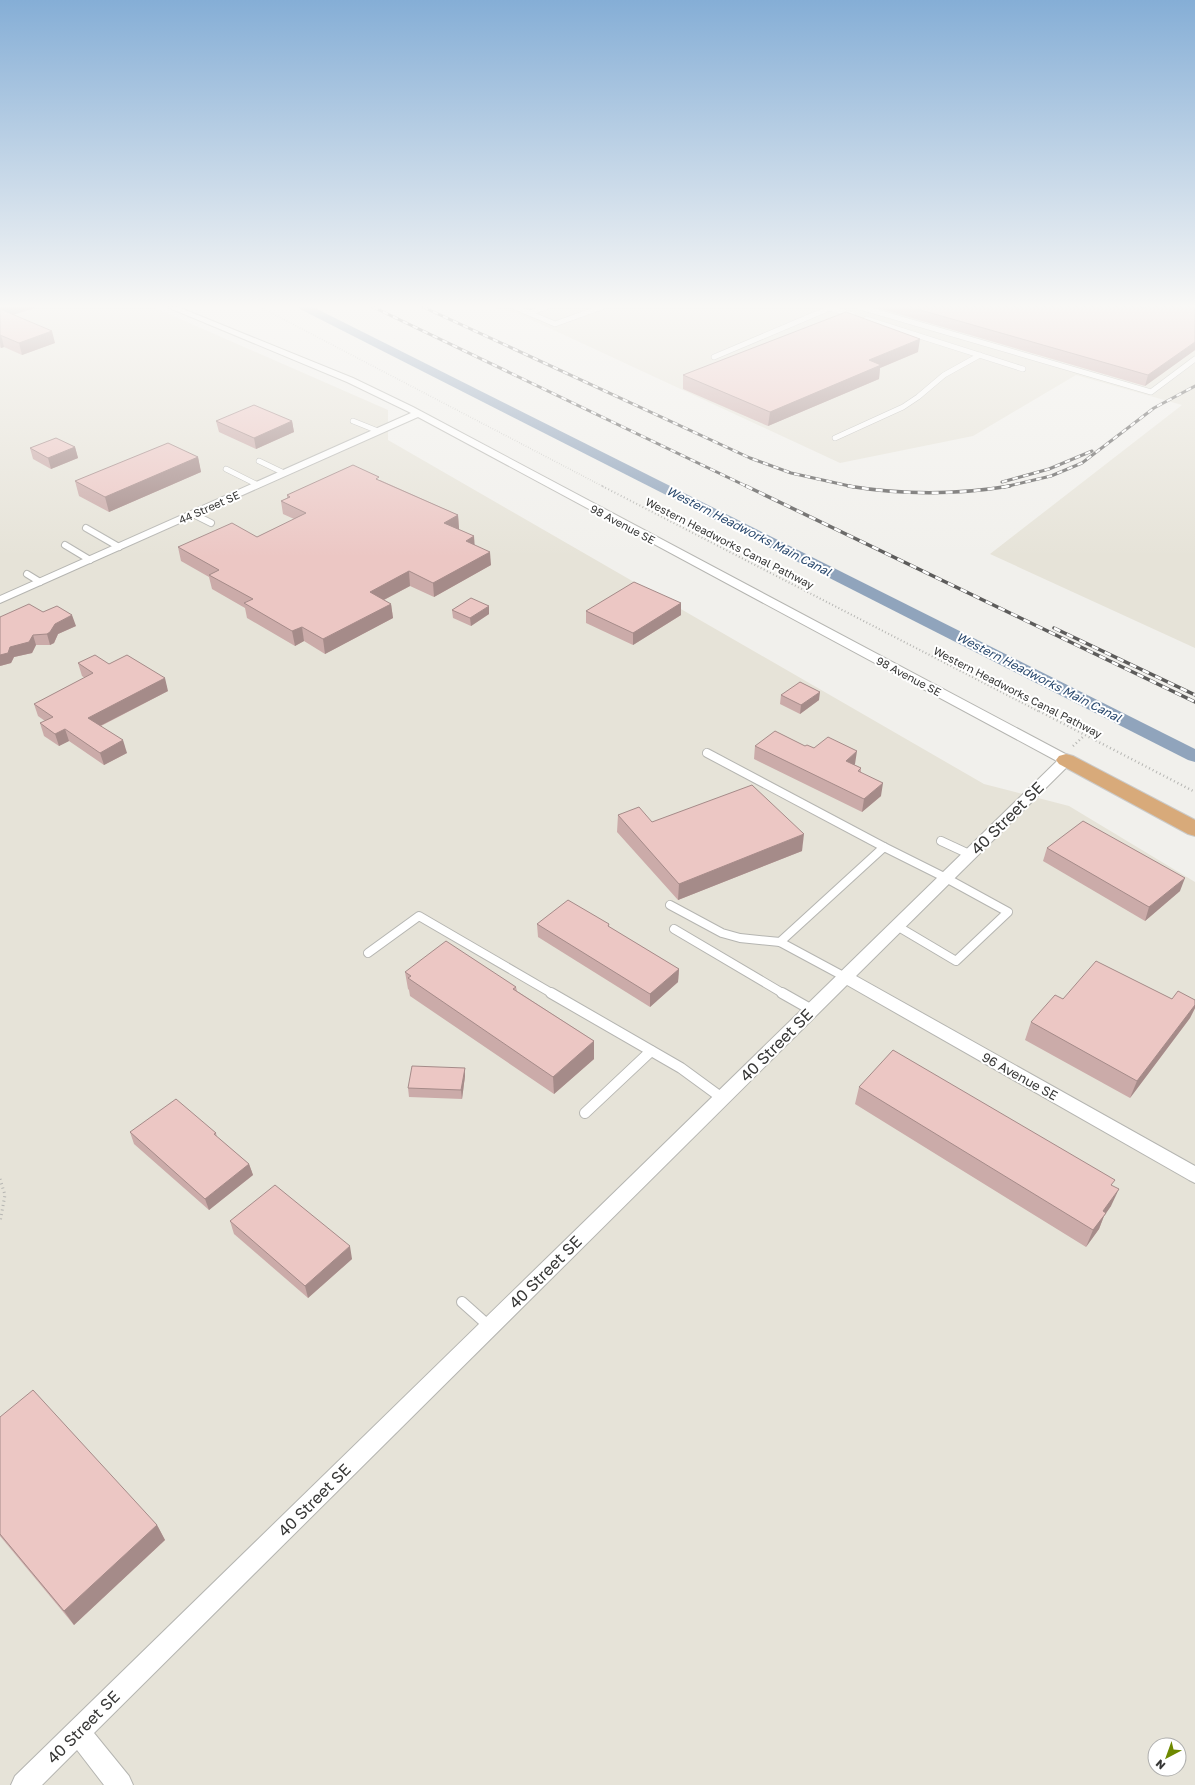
<svg xmlns="http://www.w3.org/2000/svg" width="1195" height="1785" font-family="'Golos Text',sans-serif">
	<style>
		.built { fill: #e6e3d8; fill-rule: evenodd }
		.lines { fill: none; stroke-linecap: round; stroke-linejoin: round }
		.canal { fill: #90a4bc; fill-rule: evenodd }
		.service-far3-casing { stroke: #b5b5b1; stroke-width: 6 }
		.service-far2-casing { stroke: #b5b5b1; stroke-width: 8 }
		.service-far1-casing { stroke: #b5b5b1; stroke-width: 10 }
		.service-casing { stroke: #b5b5b1; stroke-width: 12 }
		.minor-casing { stroke: #b5b5b1; stroke-width: 2 }
		.primary-casing { stroke: #cbcbca; stroke-width: 2 }
		.path-far3 { stroke: #b5b5b2; stroke-width: 1.5; stroke-dasharray: 0.5 2; stroke-linecap: butt }
		.path-far2 { stroke: #b5b5b2; stroke-width: 2; stroke-dasharray: 1 2.5; stroke-linecap: butt }
		.path-far1 { stroke: #b5b5b2; stroke-width: 2.5; stroke-dasharray: 1 3; stroke-linecap: butt }
		.path { stroke: #b5b5b2; stroke-width: 3; stroke-dasharray: 1 3.5; stroke-linecap: butt }
		.service-far3 { stroke: #fff; stroke-width: 5 }
		.service-far2 { stroke: #fff; stroke-width: 6 }
		.service-far1 { stroke: #fff; stroke-width: 8 }
		.service { stroke: #fff; stroke-width: 10 }
		.minor { fill: #fff; fill-rule: evenodd }
		.primary { fill: #d8aa7a; fill-rule: evenodd }
		.rail-far1-casing { stroke: #5d5c5b; stroke-width: 3 }
		.rail-casing { stroke: #5d5c5b; stroke-width: 3.5 }
		.rail-far1 { stroke: #fff; stroke-width: 2; stroke-dasharray: 5.5; stroke-linecap: butt }
		.rail { stroke: #fff; stroke-width: 2.5; stroke-dasharray: 7; stroke-linecap: butt }
		.wall { fill: #cbaba9 }
		.shaded-wall { fill: #a58b89 }
		.building { fill: #ecc7c4; stroke: #a58b89 }
		.labels { text-anchor: middle; dominant-baseline: central; stroke-width: 4; stroke-linejoin: round; paint-order: stroke }
		.far-street-label { font-size: 11px; fill: #363635; stroke: #fff }
		.far-water-label { font-size: 12px; font-style: italic; fill: #2b4a6f; stroke: #fff }
		.street-label { font-size: 13px; fill: #363635; stroke: #fff }
		.near-street-label { font-size: 16px; fill: #363635; stroke: #fff }
	</style>
	<rect width="100%" height="100%" fill="#f1f0ec"/>
	<!-- built -->
	<g class="built">
		<path d="M0,307H153L388,410V440L984,784L1069,806L1195,882V1785H0ZM1155,1745H1179V1769H1155Z"/>
		<path d="M491,307H1195V648L990,554L1182,405L1076,375L973,436L840,463L517,313Z"/>
	</g>
	<g class="lines">
		<!-- canal -->
		<path class="canal" d="M298,307H313L1195,749V762L1188,760L300,309Z"/>
		<defs>
			<g id="service-far3">
				<path d="M515,307L555,324L602,307"/>
				<path d="M827,307L853,315"/>
				<path d="M860,307L1151,392L1195,359"/>
				<path d="M529,313L546,307"/>
				<path d="M866,319L1023,369"/>
				<path d="M714,357L830,308"/>
				<path d="M353,421L378,431"/>
				<path d="M835,438L903,407L918,397L944,375L980,355"/>
				<path d="M259,461L284,473"/>
				<path d="M226,469L258,485"/>
			</g>
			<g id="service-far2">
				<path d="M193,514L211,523"/>
				<path d="M86,528L119,547"/>
				<path d="M65,545L90,560"/>
				<path d="M27,574L40,582"/>
			</g>
			<g id="service-far1">
				<path d="M707,753L884,847"/>
				<path d="M941,841L969,854"/>
				<path d="M670,905L722,933L740,938L780,942L845,977"/>
				<path d="M674,929L784,994"/>
				<path d="M780,942L884,847L946,878L1008,912L956,961L897,926"/>
				<path d="M368,953L419,916L553,994"/>
			</g>
			<g id="service">
				<path d="M551,993L681,1068L722,1098"/>
				<path d="M782,993L812,1010"/>
				<path d="M585,1113L651,1051"/>
				<path d="M462,1302L490,1327"/>
			</g>
			<path id="minor" d="M167,307H178L353,378L413,407L1071,757L1073,760L1071,763L856,976L1195,1166V1183L1189,1180L847,985L94,1733L129,1776L133,1785H104L77,1750L42,1785H11L15,1776L1057,761L418,417L0,603V596L411,413L347,382Z"/>
			<path id="primary" d="M1066,754L1073,756L1195,820V836L1188,834L1059,764L1056,760L1059,756Z"/>
		</defs>
		<!-- service-far3 casing -->
		<use href="#service-far3" class="service-far3-casing"/>
		<!-- service-far2 casing -->
		<use href="#service-far2" class="service-far2-casing"/>
		<!-- service-far1 casing -->
		<use href="#service-far1" class="service-far1-casing"/>
		<!-- service casing -->
		<use href="#service" class="service-casing"/>
		<!-- minor casing -->
		<use href="#minor" class="minor-casing"/>
		<!-- primary casing -->
		<use href="#primary" class="primary-casing"/>
		<!-- path-far3 -->
		<path class="path-far3" d="M260,307L604,487"/>
		<!-- path-far2 -->
		<path class="path-far2" d="M602,486L1040,712"/>
		<!-- path-far1 -->
		<g class="path-far1">
			<path d="M1039,711L1195,792"/>
			<path d="M1073,746L1084,736"/>
		</g>
		<!-- path -->
		<path class="path" d="M0,1179L5,1195L0,1222"/>
		<!-- service-far3 -->
		<use href="#service-far3" class="service-far3"/>
		<!-- service-far2 -->
		<use href="#service-far2" class="service-far2"/>
		<!-- service-far1 -->
		<use href="#service-far1" class="service-far1"/>
		<!-- service -->
		<use href="#service" class="service"/>
		<!-- minor -->
		<use href="#minor" class="minor"/>
		<!-- primary -->
		<use href="#primary" class="primary"/>
		<defs>
			<g id="rail-far1">
				<path d="M373,307L748,487"/>
				<path d="M423,307L750,458L791,473L854,487"/>
				<path d="M1002,482L1049,469L1092,451"/>
				<path d="M1004,487L1051,476L1082,463L1154,408L1195,386"/>
			</g>
			<g id="rail">
				<path d="M746,486L1195,702"/>
				<path d="M848,486C902,495 956,495 1010,486"/>
				<path d="M1054,628L1195,695"/>
			</g>
		</defs>
		<!-- rail-far1 casing -->
		<use href="#rail-far1" class="rail-far1-casing"/>
		<!-- rail casing -->
		<use href="#rail" class="rail-casing"/>
		<!-- rail-far1 -->
		<use href="#rail-far1" class="rail-far1"/>
		<!-- rail -->
		<use href="#rail" class="rail"/>
	</g>
	<!-- wall -->
	<g class="wall">
		<path d="M0,307L14,315L55,343L22,355L4,347L1,348L0,347Z"/>
		<path d="M874,307H1141L1145,308L1195,307V350L1145,386Z"/>
		<path d="M918,352L880,368L879,379L768,426L683,389V375Z"/>
		<path d="M216,421H292L294,432L256,449L219,432Z"/>
		<path d="M75,447L78,458L51,469L33,459L30,448Z"/>
		<path d="M198,457L201,472L109,512L79,496L75,481Z"/>
		<path d="M380,480L458,515L459,529H458L474,536V544L491,565L434,597L410,586L384,600L391,604L393,618L325,654L304,641L295,646L247,618L245,608L212,589L209,577L181,561L178,547L257,537L294,519L283,514L281,501L287,498V495Z"/>
		<path d="M681,603V615L633,645L586,623V611Z"/>
		<path d="M452,610L489,614L471,626L453,618Z"/>
		<path d="M43,612L76,626L58,634L54,643L50,645H36L32,653L14,657L11,663L0,666Z"/>
		<path d="M78,663L109,664L168,691L101,726L127,753L104,765L69,741L59,746L44,736L40,723L45,721L38,716L34,704L85,678L82,676Z"/>
		<path d="M781,695L819,700L800,714L780,704Z"/>
		<path d="M755,746H805L814,748L855,764V765L861,768V772L881,796L862,812L754,759Z"/>
		<path d="M618,815L652,822L802,851L678,900L617,832Z"/>
		<path d="M1047,848L1180,891L1145,921L1043,861Z"/>
		<path d="M537,924H609V927L679,969L678,982L650,1007L538,937Z"/>
		<path d="M405,972L516,987L517,991L594,1041V1059L554,1094L410,996L409,990L408,989Z"/>
		<path d="M1063,999L1195,1000V1008L1190,1018L1130,1098L1025,1040L1031,1022Z"/>
		<path d="M465,1068V1076L462,1099L409,1097L408,1088Z"/>
		<path d="M859,1087L1112,1186L1111,1206L1104,1216L1099,1229L1086,1247L855,1104Z"/>
		<path d="M130,1132L216,1133L217,1137L249,1164L253,1175L209,1210L134,1144Z"/>
		<path d="M230,1221L352,1259L308,1298L234,1234Z"/>
		<path d="M0,1417L157,1525L165,1540L74,1625L0,1536Z"/>
	</g>
	<!-- shaded-wall -->
	<g class="shaded-wall">
		<path d="M0,307H38L0,319Z"/>
		<path d="M52,331L55,343L22,355L19,343Z"/>
		<path d="M0,335H1L4,347L1,348L0,342Z"/>
		<path d="M920,339L918,352L880,368L879,379L768,426L770,412L869,360Z"/>
		<path d="M1195,342V350L1145,386L1148,375Z"/>
		<path d="M292,421L294,432L256,449L254,438Z"/>
		<path d="M75,447L78,458L51,469L48,458Z"/>
		<path d="M198,457L201,472L109,512L105,497Z"/>
		<path d="M458,515L459,529L445,536L444,523Z"/>
		<path d="M474,536L475,550L466,541Z"/>
		<path d="M490,552L491,565L434,597L433,583Z"/>
		<path d="M409,571L410,586L372,606L370,592Z"/>
		<path d="M681,603V615L633,645V633Z"/>
		<path d="M391,604L393,618L325,654L323,639Z"/>
		<path d="M489,606V614L471,626L470,618Z"/>
		<path d="M72,615L76,626L58,634L54,643L50,645L47,634L55,624Z"/>
		<path d="M302,627L304,641L295,646L292,631Z"/>
		<path d="M33,635L36,645L32,653L14,657L11,663L0,666V655L10,647Z"/>
		<path d="M165,678L168,691L92,730L88,718Z"/>
		<path d="M820,692L819,700L800,714L801,705Z"/>
		<path d="M65,729L69,741L59,746L55,734Z"/>
		<path d="M123,740L127,753L104,765L100,753Z"/>
		<path d="M857,751L855,764L844,773L846,761Z"/>
		<path d="M883,783L881,796L862,812L864,799Z"/>
		<path d="M804,834L802,851L678,900L679,884Z"/>
		<path d="M1185,878L1180,891L1145,921L1149,907Z"/>
		<path d="M679,969L678,982L650,1007V994Z"/>
		<path d="M1195,1005V1008L1190,1018L1130,1098L1137,1081Z"/>
		<path d="M594,1041V1059L554,1094L553,1077Z"/>
		<path d="M465,1068V1076L462,1099L461,1090Z"/>
		<path d="M249,1164L253,1175L209,1210L205,1199Z"/>
		<path d="M1119,1189L1111,1206L1104,1216L1099,1229L1086,1247L1093,1230L1103,1211Z"/>
		<path d="M350,1246L352,1259L308,1298L305,1286Z"/>
		<path d="M157,1525L165,1540L74,1625L64,1611Z"/>
	</g>
	<!-- building -->
	<g class="building">
		<path d="M910,307H1141L1145,308L1146,307H1195V342L1148,375Z"/>
		<path d="M0,309L52,331L19,343L0,335Z"/>
		<path d="M846,312L920,339L869,360L881,365L770,412L683,375Z"/>
		<path d="M254,405L292,421L254,438L216,421Z"/>
		<path d="M56,438L75,447L48,458L30,448Z"/>
		<path d="M168,443L198,457L105,497L75,481Z"/>
		<path d="M353,465L379,477L376,479L458,515L444,523L474,536L466,541L490,552L433,583L409,571L370,592L391,604L323,639L302,627L292,631L244,603L253,599L209,575L219,570L178,547L232,523L257,537L306,513L281,501L290,497L287,495Z"/>
		<path d="M634,582L681,603L633,633L586,611Z"/>
		<path d="M471,598L489,606L470,618L452,610Z"/>
		<path d="M29,604L43,612L57,606L72,615L55,624L50,632L47,634L33,635L29,642L10,647L8,653L0,655V617Z"/>
		<path d="M95,655L109,664L127,655L165,678L88,718L123,740L100,753L65,729L55,734L40,723L53,717L34,704L93,673L78,663Z"/>
		<path d="M800,682L820,692L801,705L781,695Z"/>
		<path d="M775,731L805,746L807,745L814,748L828,737L857,751L846,761L861,768L858,771L883,783L864,799L755,746Z"/>
		<path d="M752,785L804,834L679,884L618,815L639,807L652,822Z"/>
		<path d="M1083,821L1185,878L1149,907L1047,848Z"/>
		<path d="M568,900L609,924L608,926L679,969L650,994L537,924Z"/>
		<path d="M446,941L516,987L513,989L594,1041L553,1077L408,978L411,976L405,972Z"/>
		<path d="M1096,961L1172,999L1178,991L1195,1000V1005L1137,1081L1031,1022L1055,995L1063,999Z"/>
		<path d="M893,1050L1115,1180L1111,1185L1119,1189L1103,1211L1106,1213L1093,1230L859,1087Z"/>
		<path d="M412,1066L465,1068L461,1090L408,1088Z"/>
		<path d="M176,1099L216,1133L214,1134L249,1164L205,1199L130,1132Z"/>
		<path d="M275,1185L350,1246L305,1286L230,1221Z"/>
		<path d="M33,1390L157,1525L64,1611L0,1534V1417Z"/>
	</g>
	<!-- sky -->
	<linearGradient id="sky" x2="0" y2="1"><stop stop-color="#85aed6"/><stop offset="0.55" stop-color="#f9f8f6"/><stop offset="1" stop-color="#f9f8f6" stop-opacity="0"/></linearGradient>
	<rect width="1195" height="557" fill="url(#sky)"/>
	<g class="labels">
		<!-- far-street labels -->
		<g class="far-street-label">
			<text transform="translate(209 507) rotate(-24)">44 Street SE</text>
			<text transform="translate(623 524) rotate(28)">98 Avenue SE</text>
			<text transform="translate(730 543) rotate(27)">Western Headworks Canal Pathway</text>
			<text transform="translate(909 676) rotate(28)">98 Avenue SE</text>
			<text transform="translate(1018 692) rotate(27)">Western Headworks Canal Pathway</text>
		</g>
		<!-- far-water labels -->
		<g class="far-water-label">
			<text transform="translate(749 531) rotate(27)">Western Headworks Main Canal</text>
			<text transform="translate(1039 677) rotate(27)">Western Headworks Main Canal</text>
		</g>
		<!-- street labels -->
		<g class="street-label">
			<text transform="translate(1020 1076) rotate(29)">96 Avenue SE</text>
		</g>
		<!-- near-street labels -->
		<g class="near-street-label">
			<text transform="translate(1007 818) rotate(-45)">40 Street SE</text>
			<text transform="translate(776 1045) rotate(-45)">40 Street SE</text>
			<text transform="translate(545 1272) rotate(-45)">40 Street SE</text>
			<text transform="translate(314 1500) rotate(-45)">40 Street SE</text>
			<text transform="translate(83 1727) rotate(-45)">40 Street SE</text>
		</g>
	</g>
	<!-- north arrow -->
	<g transform="translate(1167 1757) rotate(221)"><circle r="19" fill="#ffffff" stroke="#afafae"/>
	<path d="M0-3L7 15L0 10L-7 15Z" fill="#6e8900"/>
	<text y="-6" font-size="11" font-weight="bold" text-anchor="middle" fill="#363635">N</text>
	</g>
</svg>
